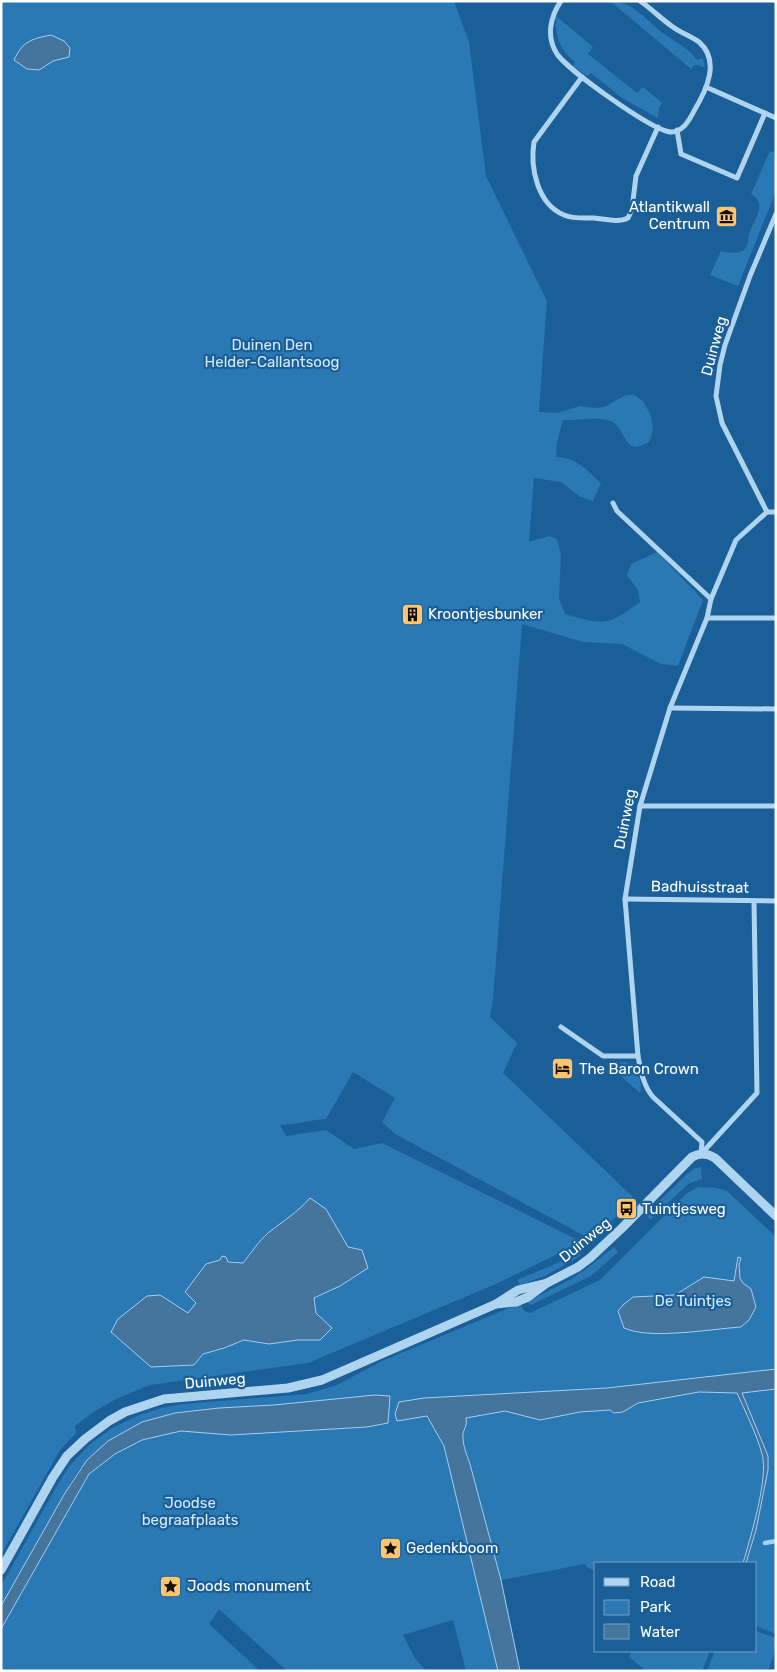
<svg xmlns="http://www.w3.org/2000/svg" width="777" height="1672" font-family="Rubik,sans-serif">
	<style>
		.green { fill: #2a78b4; fill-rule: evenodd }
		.water { fill: #45759d; stroke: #a2d0f2 }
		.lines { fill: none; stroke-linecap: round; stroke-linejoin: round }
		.stream { stroke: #a2d0f2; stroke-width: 4.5 }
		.minor { stroke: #afd4f0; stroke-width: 5 }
		.tertiary { stroke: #afd4f0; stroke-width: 9 }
		.labels { text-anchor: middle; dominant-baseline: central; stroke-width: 4.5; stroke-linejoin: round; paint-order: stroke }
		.poi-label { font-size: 15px; fill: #fff; stroke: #1b5f98; text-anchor: start }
		.park-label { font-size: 15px; fill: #d6ebfb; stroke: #1b5f98 }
		.street-label { font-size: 15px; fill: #fff; stroke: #1b5f98 }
	</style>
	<rect width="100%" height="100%" fill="#1b5f98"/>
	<!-- green -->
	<g class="green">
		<path d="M1,1H454L469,42L486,176L547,301L539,412L557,413L580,406L596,408L604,407L626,395H634L643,401L651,416L653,430L649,442C621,459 628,425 608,420C594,417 577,420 563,420L557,443L556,457C578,458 585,469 601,483L593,501L579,496L561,482L534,478L529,542L549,536L557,539L561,555L559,599L565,614C604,625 606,627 640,602L638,590L627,575L631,564L657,552L703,600L678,666L661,664L622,644L583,642L522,624L493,1000L490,1017L517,1043L503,1073L633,1197L594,1241L395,1134L382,1122L395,1098L353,1072L326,1119C310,1120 295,1125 280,1125L286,1136L326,1130L354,1149L382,1143L582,1242L496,1284L308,1363L150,1385L116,1399L92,1413L75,1426L76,1433L60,1450L1,1555ZM310,1198C329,1221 347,1246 368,1268L340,1286L314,1298L316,1313L332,1328L320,1340H298L269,1344L244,1340L224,1348L203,1354L160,1295L188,1313L196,1303L220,1260L243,1263C251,1253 259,1241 268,1233C283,1221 298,1212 310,1198Z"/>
		<path d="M610,1C631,1 645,18 660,31C675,43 686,45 697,60L703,58L705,68L699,65H694L691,69Z"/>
		<path d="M556,16L593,47L588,54L637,93L643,87L662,103L659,108L658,118L622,98L591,73L587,76L573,66L575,62C559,48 555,38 556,16Z"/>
		<path d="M770,151L776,153V191L738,286L710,275L721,251C728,253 739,254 744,250C749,245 748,237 750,231C755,218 768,204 751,194Z"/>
		<path d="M624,1062C635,1064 644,1083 640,1093L614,1070L619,1063Z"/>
		<path d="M701,1167L702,1179L688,1184L650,1220L646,1214L687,1174L695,1168Z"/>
		<path d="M698,1187L716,1188L727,1191L776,1237V1373L427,1416L444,1446L498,1671H466L453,1620L403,1635L414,1657L426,1671H287L219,1609L209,1624L260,1671H1V1629L89,1474L115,1454L142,1440L181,1431L231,1435L367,1427L387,1423L389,1396L375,1395C341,1399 307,1403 273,1405C206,1409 139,1407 89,1459C75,1472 64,1496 54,1513C36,1544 19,1575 1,1606V1586L56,1487L70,1465L90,1444L112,1428L137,1416L161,1408L183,1404L307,1394L337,1385L382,1361L509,1308L521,1305L524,1311L530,1313L600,1280L686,1194Z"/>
		<path d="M614,1247L618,1252L591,1276L531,1305L527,1302L573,1278L590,1266Z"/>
		<path d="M580,1252V1256L545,1276L520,1285L517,1280L553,1265Z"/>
		<path d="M776,1389V1634L756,1626V1563H746L756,1530L768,1470V1456L742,1393Z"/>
		<path d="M699,1392L737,1393C745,1413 757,1433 762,1454C769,1477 750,1539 743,1563H596V1571L588,1568L585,1564L501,1580L470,1464C467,1456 463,1446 463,1437C462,1429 468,1427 466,1418L505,1411L540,1420L580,1412L610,1410L623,1412L638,1403Z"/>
		<path d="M756,1631L776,1638V1648L768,1671H707L715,1651H756Z"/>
		<path d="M631,1651H710L702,1671H650L645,1670L629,1657Z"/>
	</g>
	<!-- water -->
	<g class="water">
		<path d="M51,35L64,41L70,48L69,57L53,61L39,70L27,69L14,60C23,41 31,39 51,35Z"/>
		<path d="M310,1198L326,1209L348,1247L362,1250L368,1268L340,1286L314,1298L316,1313L332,1328L320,1340H298L269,1344L244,1340L224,1348L203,1354L194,1365L151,1367L111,1332L118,1319L147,1296L160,1295L188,1313L196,1303L185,1292L206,1264L220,1260L222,1256L226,1257L228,1262L243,1263C251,1253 259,1241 268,1233C283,1221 298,1212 310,1198Z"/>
		<path d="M738,1257L741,1258L739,1265L740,1278L743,1283L751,1289L756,1307L749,1320L741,1327C711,1329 650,1340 624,1328L618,1311L623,1305L633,1297L675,1295L704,1277L734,1281Z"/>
		<path d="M776,1369V1389L742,1393L768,1456V1470L756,1530L746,1563H743C750,1539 769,1477 762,1454C757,1435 745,1411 737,1393L699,1392L638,1403L623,1412L614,1413L610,1410L580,1412L540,1420L505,1411L466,1418C468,1427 462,1430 463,1437C463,1446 467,1456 470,1464L501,1580L520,1671H498L444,1446L427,1416L397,1421L395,1414L399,1402L424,1398L607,1388Z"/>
		<path d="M375,1395L390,1396L388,1423L367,1427L231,1435L181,1431L142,1440L115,1454L89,1474L1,1629V1606L65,1493L87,1460L108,1441L142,1422L175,1413L219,1408L274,1405Z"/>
	</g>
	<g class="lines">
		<!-- stream -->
		<path class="stream" d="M765,1543L776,1541"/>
		<!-- minor -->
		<g class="minor">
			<path d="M561,1C550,17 546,37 557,54C569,71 650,129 670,132C682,133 689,121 694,111C706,91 721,61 699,42C691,36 681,33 673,27C661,19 652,9 640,1"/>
			<path d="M582,77L534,142C530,167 537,204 564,215C573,219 584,218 594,218C605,219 618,223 628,218L632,209L636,176L658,127"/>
			<path d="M706,87L776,118"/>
			<path d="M677,130L681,154L737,178L765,113"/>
			<path d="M613,503L617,511L711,599"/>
			<path d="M767,512L722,423L716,396L720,365L725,345L750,276L776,214"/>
			<path d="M707,618H776"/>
			<path d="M670,708L776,709"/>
			<path d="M640,806H776"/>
			<path d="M625,899L776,901"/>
			<path d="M561,1027L603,1056H638"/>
			<path d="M701,1154L702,1142L653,1097C643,1085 641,1071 638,1056L625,899L640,806L670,708L707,618L711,599L736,540L767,512H776"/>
			<path d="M701,1154L757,1093L754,901"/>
		</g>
		<!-- tertiary -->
		<g class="tertiary">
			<path d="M496,1304L516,1302L528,1297L547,1283L578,1267L590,1258L622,1228L692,1157C699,1153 707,1153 715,1158L776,1216"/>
			<path d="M1,1570L53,1477L67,1456L85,1439L109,1421L125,1412L164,1399L288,1388L322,1380L496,1304L518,1290L547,1283"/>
		</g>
	</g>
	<!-- icons -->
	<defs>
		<symbol id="museum-square" viewBox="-11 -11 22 22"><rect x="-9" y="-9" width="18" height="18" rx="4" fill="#ffc56e" stroke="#1b5f98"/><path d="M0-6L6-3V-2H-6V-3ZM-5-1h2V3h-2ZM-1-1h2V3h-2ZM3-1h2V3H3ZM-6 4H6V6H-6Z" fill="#111"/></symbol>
		<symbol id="building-square" viewBox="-11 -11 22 22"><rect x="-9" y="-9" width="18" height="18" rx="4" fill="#ffc56e" stroke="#1b5f98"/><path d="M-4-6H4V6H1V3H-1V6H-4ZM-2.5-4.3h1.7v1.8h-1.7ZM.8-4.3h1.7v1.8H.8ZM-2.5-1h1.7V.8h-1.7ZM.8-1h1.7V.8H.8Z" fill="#111"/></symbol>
		<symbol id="hotel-square" viewBox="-11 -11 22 22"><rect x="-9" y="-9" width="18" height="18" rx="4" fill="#ffc56e" stroke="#1b5f98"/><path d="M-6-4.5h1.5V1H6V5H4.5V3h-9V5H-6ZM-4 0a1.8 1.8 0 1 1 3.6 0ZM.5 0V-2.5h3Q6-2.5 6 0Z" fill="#111"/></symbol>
		<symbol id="bus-square" viewBox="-11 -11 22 22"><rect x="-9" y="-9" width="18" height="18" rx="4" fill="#ffc56e" stroke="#1b5f98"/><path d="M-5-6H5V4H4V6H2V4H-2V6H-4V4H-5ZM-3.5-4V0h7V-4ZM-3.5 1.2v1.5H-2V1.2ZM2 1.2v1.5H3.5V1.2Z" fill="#111"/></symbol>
		<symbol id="sight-square" viewBox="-11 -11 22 22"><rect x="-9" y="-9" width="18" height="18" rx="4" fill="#ffc56e" stroke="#1b5f98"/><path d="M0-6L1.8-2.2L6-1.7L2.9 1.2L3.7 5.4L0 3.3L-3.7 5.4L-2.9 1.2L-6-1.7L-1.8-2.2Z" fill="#111"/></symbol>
	</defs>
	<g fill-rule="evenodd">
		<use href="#museum-square" x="714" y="204" width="25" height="25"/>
		<use href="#building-square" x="400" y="602" width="25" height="25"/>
		<use href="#hotel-square" x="550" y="1056" width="25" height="25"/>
		<use href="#bus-square" x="614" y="1196" width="25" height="25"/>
		<use href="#sight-square" x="378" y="1536" width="25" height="25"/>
		<use href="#sight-square" x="158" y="1574" width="25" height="25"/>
	</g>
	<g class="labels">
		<!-- poi labels -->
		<g class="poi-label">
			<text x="710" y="207" text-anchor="end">Atlantikwall<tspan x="710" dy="17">Centrum</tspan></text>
			<text x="428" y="614">Kroontjesbunker</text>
			<text x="579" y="1069">The Baron Crown</text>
			<text x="642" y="1209">Tuintjesweg</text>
			<text x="406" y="1548">Gedenkboom</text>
			<text x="187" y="1586">Joods monument</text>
		</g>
		<!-- park labels -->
		<g class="park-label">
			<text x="272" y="345">Duinen Den<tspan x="272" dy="17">Helder-Callantsoog</tspan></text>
			<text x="693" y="1301">De Tuintjes</text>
			<text x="190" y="1503">Joodse<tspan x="190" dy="17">begraafplaats</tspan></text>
		</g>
		<!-- street labels -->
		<g class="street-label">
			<text transform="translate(714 346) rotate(-75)">Duinweg</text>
			<text transform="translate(625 819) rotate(-79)">Duinweg</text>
			<text transform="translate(700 887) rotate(1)">Badhuisstraat</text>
			<text transform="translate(585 1240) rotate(-39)">Duinweg</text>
			<text transform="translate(215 1381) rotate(-5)">Duinweg</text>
		</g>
	</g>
	<!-- border -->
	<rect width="777" height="1672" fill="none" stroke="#ffffff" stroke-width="5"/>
	<!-- legend -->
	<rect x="594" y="1562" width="162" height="90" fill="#1b5f98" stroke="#769fc1"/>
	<rect x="604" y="1578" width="25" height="8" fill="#afd4f0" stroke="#769fc1"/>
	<text x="640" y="1587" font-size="15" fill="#ffffff">Road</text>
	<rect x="604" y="1600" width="25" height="15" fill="#2a78b4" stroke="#769fc1"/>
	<text x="640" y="1612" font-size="15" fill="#ffffff">Park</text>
	<rect x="604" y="1624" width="25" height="15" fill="#45759d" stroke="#769fc1"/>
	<text x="640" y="1637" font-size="15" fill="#ffffff">Water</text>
</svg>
